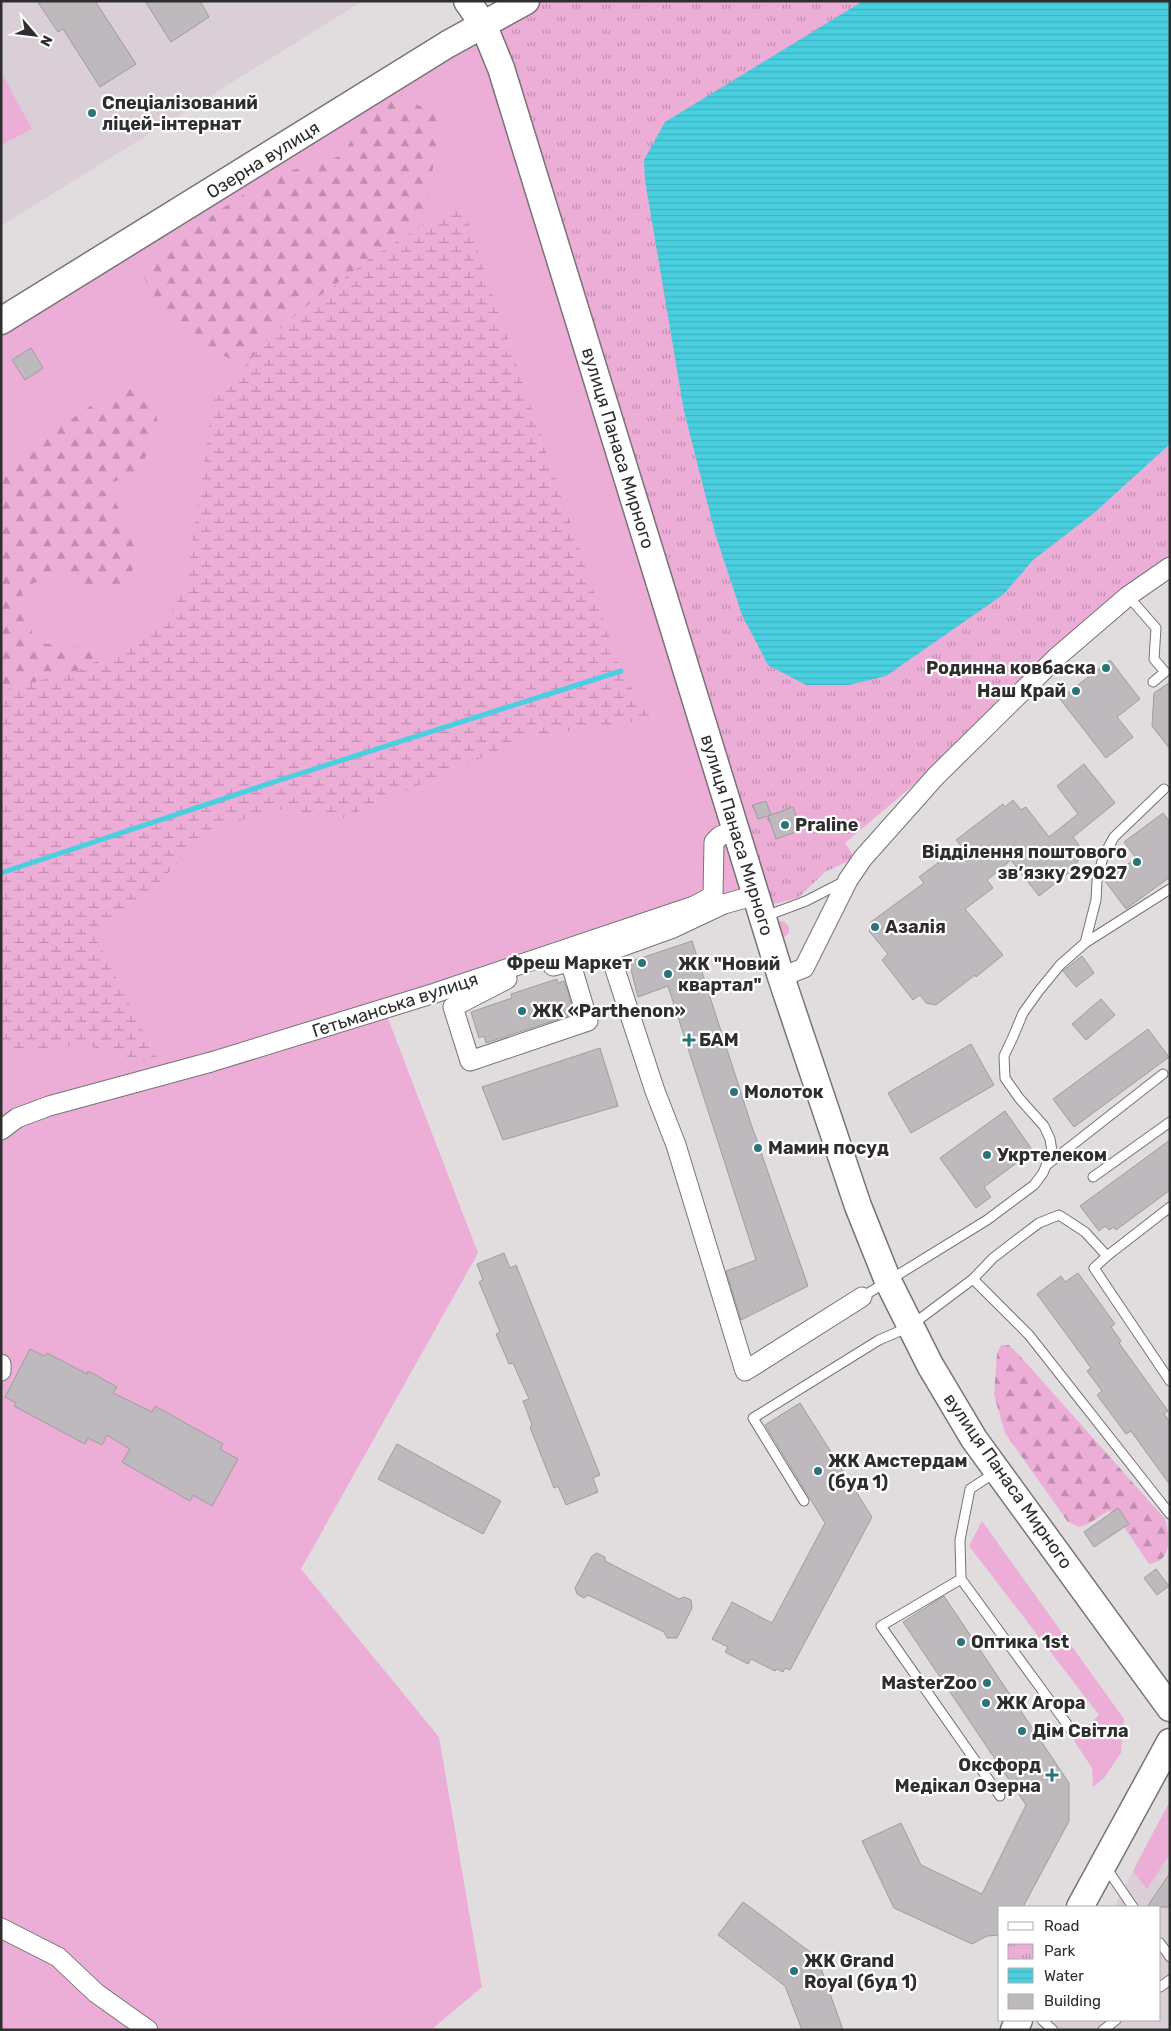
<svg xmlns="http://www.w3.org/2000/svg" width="1171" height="2031" font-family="Rubik,sans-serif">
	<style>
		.built { fill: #dacfd6 }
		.green { fill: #ecadd7 }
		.forest { fill: url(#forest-firs) }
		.wetland { fill: url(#wetland-marsh) }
		.park { fill: url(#park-tufts) }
		.water { fill: url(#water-rules) }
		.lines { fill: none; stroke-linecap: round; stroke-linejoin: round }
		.stream { stroke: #49cfdf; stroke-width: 5 }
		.building { fill: #bdb9bc; stroke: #9f9c9e }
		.lane-casing { stroke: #777376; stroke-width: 11 }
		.street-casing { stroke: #777376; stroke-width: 21 }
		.secondary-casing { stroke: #777376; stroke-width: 29 }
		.lane { stroke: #fff; stroke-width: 9 }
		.street { stroke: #fff; stroke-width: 19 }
		.secondary { stroke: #fff; stroke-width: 26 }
		.poi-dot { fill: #2a737b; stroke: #fff; stroke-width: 2 }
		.labels { text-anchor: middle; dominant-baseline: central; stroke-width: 4.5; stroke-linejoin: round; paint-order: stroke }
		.poi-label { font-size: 18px; font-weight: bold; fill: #2f2e2f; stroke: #fff; text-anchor: start }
		.street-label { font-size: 18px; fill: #2f2e2f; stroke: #fff }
	</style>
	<defs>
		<pattern id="forest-firs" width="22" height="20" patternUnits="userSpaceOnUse" patternTransform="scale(1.25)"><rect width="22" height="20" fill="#ecadd7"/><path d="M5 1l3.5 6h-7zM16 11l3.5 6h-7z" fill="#c08daf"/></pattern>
		<pattern id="wetland-marsh" width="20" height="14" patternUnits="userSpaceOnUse" patternTransform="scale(1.25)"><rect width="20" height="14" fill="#ecadd7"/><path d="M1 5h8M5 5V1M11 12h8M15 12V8" fill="none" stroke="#c08daf"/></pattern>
		<pattern id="park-tufts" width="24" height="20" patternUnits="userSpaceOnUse" patternTransform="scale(1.25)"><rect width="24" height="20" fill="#ecadd7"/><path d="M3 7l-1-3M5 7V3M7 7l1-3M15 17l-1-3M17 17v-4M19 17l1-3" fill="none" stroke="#c08daf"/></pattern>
		<pattern id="water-rules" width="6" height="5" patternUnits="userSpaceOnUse" patternTransform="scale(1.25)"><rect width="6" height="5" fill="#49cfdf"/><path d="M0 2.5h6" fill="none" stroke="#40b2c0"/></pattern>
	</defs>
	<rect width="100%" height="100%" fill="#e1dddf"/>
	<!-- built -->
	<g class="built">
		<path d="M1,1H363L1,226Z"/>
		<path d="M1170,1801V2030H1050L1056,2020H1160V1907H1114Z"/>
	</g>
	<!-- green -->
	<g class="green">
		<path d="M479,36L746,890L382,1003L478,1253L301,1569L439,1737L482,1987L431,2030H1V331Z"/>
		<path d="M1,72L32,129L1,145Z"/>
		<path d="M777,921H783L789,927V933L782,939Z"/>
		<path d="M982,1521L1124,1719L1121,1753L1104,1778L1093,1787L1092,1768L1073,1739L1099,1715L969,1546Z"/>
		<path d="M1170,1801V1854L1147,1889L1133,1871Z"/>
	</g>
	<!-- forest -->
	<g class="forest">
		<path d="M398,93L440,118L425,225C361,264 296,307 246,364L204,349L165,314L137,266L269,177L344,155L365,110Z"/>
		<path d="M132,378L156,399L157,421L140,473L98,487L114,499L139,551L125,593L87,585L54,574L21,589L35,643L119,650L79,670L1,691V467Z"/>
		<path d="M1001,1345H1009L1020,1356L1165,1519C1171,1538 1171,1562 1149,1564L1114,1512L1108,1511L1088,1524L1079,1527L1068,1522L1005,1433L994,1395L997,1353Z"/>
	</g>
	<!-- wetland -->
	<path class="wetland" d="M461,201L621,671L652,719L529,737L341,819L276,809L207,831L144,899L94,934L161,1066L86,1045L1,1051V691L79,670L119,650L167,620L186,585L213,401L271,336L366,261Z"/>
	<!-- park -->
	<path class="park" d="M542,1H1170V558L1123,590L930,771L845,843L855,858L825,872L798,898L769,905L493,28Z"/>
	<!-- water -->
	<path class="water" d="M863,1H1170V444L1094,513L1033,560L1004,594L886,676L849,685H806L768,665L742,615L715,533L684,411L645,180L644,160L665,122Z"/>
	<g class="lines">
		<!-- stream -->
		<path class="stream" d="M1,873L283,779L621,671"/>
	</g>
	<!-- building -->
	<g class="building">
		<path d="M37,1H95L136,64L100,87L63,29L58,32Z"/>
		<path d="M145,1H200L209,17L171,42Z"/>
		<path d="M31,348L43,368L25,380L12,360Z"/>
		<path d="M1110,660L1140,699L1117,717L1133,737L1106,758L1060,699Z"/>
		<path d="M1170,682V749L1152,726L1154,693Z"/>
		<path d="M1084,764L1115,803L1073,837L1084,852L1072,870L1039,896L1011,860L987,880L993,888L965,909L1003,955L976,977L975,975L936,1005L926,1003L920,995L913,1000L882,960L888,954L869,931L871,922L924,883L919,877L961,846L956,840L1003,804L1005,807L1013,800L1021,810L1026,807L1049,837L1078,814L1057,786Z"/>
		<path d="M766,801L771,815L758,819L753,805Z"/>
		<path d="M793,807L801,830L776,839L768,816Z"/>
		<path d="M1163,813L1170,822V877L1126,909L1105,881L1136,858L1124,842Z"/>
		<path d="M692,941L750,1121L808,1286L741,1320L726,1271L756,1260L668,986L638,997L629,962Z"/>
		<path d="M1082,956L1094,973L1076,987L1063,971Z"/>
		<path d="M557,979L558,983L564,981L568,992L573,1011L567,1013L568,1016L486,1043L484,1036L479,1038L471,1012L512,998L511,994Z"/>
		<path d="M1101,999L1115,1015L1086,1040L1072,1024Z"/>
		<path d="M1148,1029L1169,1057L1074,1127L1053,1099Z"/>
		<path d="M971,1044L994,1085L911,1133L888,1093Z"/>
		<path d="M600,1048L618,1106L503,1140L482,1087Z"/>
		<path d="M1005,1111L1033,1151L984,1187L991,1197L976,1208L940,1158Z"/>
		<path d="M1170,1140V1190L1116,1230L1114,1227L1109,1230L1105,1226L1099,1231L1080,1206Z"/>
		<path d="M504,1253L510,1268L516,1265L600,1475L593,1478L598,1492L566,1505L558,1486L554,1488L530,1427L532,1425L523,1401L529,1399L513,1363L509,1364L496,1334L500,1332L479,1282L483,1280L477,1264Z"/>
		<path d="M1078,1273L1115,1324L1111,1327L1121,1341L1119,1343L1168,1411L1164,1414L1170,1422V1485L1131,1431L1126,1434L1097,1395L1102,1391L1087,1371L1091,1368L1037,1294L1061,1276L1065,1282Z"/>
		<path d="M30,1349L44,1356L47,1353L87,1374L88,1371L117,1387L113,1393L152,1412L155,1406L223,1444L220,1449L238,1459L212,1506L193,1495L190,1501L122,1462L130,1449L107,1435L102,1445L88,1438L85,1444L14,1406L16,1403L5,1397Z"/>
		<path d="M800,1403L872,1517L790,1670L785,1668L783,1672L777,1669L775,1671L751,1659L748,1664L725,1652L728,1647L712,1639L732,1602L772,1623L825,1523L765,1425Z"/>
		<path d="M397,1444L501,1501L483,1534L378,1479Z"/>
		<path d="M1118,1508L1129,1524L1094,1547L1084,1532Z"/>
		<path d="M597,1553L605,1557V1561L679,1599L684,1597L691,1600L692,1608L677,1638H667L664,1632L588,1595L584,1598L577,1594L575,1588L592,1556Z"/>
		<path d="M1156,1569L1169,1586L1157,1595L1144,1578Z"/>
		<path d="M944,1596L1069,1783V1821L1023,1907H1000V1935L987,1936L972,1944L894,1908L862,1841L901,1823L921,1865L982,1894L1026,1805L903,1622Z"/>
		<path d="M1170,1873V1907H1147Z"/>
		<path d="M743,1902L817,1957L843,2030H802L785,1986L718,1935Z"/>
	</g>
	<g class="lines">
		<defs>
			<g id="lane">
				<path d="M1128,596L1156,628L1154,659L1165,672L1153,682"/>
				<path d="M766,916L806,901L845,881"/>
				<path d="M1085,943L1096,900L1097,881L1103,857L1114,837L1164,789"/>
				<path d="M1048,1164L1163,1074"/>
				<path d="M1093,1177L1170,1122"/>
				<path d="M1107,1256L1170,1207"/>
				<path d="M973,1279L1029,1335L1170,1514"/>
				<path d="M862,1297L987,1220L1034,1185L1043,1173L1052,1151L1050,1139L1044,1126L1019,1098L1005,1078L1004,1056L1013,1037L1023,1013L1038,992L1060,965L1085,943L1170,889"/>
				<path d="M996,1472L970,1489L960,1540L961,1579L881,1626L1000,1796"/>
				<path d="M804,1501L753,1418L879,1340L909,1327L973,1279L993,1258L1019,1238L1039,1223L1059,1215L1085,1232L1107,1256L1094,1268L1170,1381"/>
				<path d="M961,1579L1072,1731"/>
				<path d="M1105,1866L1133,1907"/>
				<path d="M1160,1943L1170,1957"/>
				<path d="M1160,1987L1170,1980"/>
				<path d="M1042,2020L1053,2030"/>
				<path d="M1103,2030L1116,2020"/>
			</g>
			<g id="street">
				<path d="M756,895L724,904L673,928L609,951L655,1091L676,1145L745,1371L862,1297"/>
				<path d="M553,966L609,951"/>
				<path d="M781,977L804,968L848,880L863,858L936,776L1057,657L1128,596L1170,567"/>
				<path d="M507,979L453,1007L470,1061L588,1021L570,961"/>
				<path d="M1,1130L17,1118L49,1106L211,1062L435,993L694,906L713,896L714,842L720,836L736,830"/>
				<path d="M1,1364V1371"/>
				<path d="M1,1928L58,1957L96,1993L148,2030"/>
			</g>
			<g id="secondary">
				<path d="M467,1L483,24L501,68L781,977L858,1206L888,1281L930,1365L974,1439L1170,1708"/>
				<path d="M1,321L448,44L526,1"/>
				<path d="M1080,1907L1170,1742"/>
				<path d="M1014,2030L1019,2020"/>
			</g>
		</defs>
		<!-- lane casing -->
		<use href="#lane" class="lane-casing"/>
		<!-- street casing -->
		<use href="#street" class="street-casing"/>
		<!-- secondary casing -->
		<use href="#secondary" class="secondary-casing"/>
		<!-- lane -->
		<use href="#lane" class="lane"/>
		<!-- street -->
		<use href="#street" class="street"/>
		<!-- secondary -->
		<use href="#secondary" class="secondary"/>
	</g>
	<!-- markers -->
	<g class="poi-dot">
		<circle cx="92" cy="113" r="5"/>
		<circle cx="1106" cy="668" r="5"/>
		<circle cx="1076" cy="691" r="5"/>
		<circle cx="785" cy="825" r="5"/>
		<circle cx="1137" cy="862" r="5"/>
		<circle cx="875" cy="927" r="5"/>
		<circle cx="642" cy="963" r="5"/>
		<circle cx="668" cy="974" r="5"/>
		<circle cx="522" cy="1011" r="5"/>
		<path d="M686.5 1032.5h5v5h5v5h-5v5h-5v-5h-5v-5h5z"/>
		<circle cx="734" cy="1092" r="5"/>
		<circle cx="758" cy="1148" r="5"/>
		<circle cx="987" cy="1155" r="5"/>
		<circle cx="818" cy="1471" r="5"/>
		<circle cx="961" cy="1642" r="5"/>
		<circle cx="987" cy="1683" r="5"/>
		<circle cx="986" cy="1703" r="5"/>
		<circle cx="1022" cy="1731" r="5"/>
		<path d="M1049.5 1767.5h5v5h5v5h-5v5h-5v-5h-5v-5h5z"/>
		<circle cx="794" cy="1971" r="5"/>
	</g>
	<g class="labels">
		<!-- poi labels -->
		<g class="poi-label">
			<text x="102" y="103">Спеціалізований<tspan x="102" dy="21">ліцей-інтернат</tspan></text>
			<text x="1096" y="668" text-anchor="end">Родинна ковбаска</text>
			<text x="1066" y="691" text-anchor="end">Наш Край</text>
			<text x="795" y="825">Praline</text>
			<text x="1127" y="852" text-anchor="end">Відділення поштового<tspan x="1127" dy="21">зв’язку 29027</tspan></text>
			<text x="885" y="927">Азалія</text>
			<text x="632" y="963" text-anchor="end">Фреш Маркет</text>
			<text x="678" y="964">ЖК "Новий<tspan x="678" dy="21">квартал"</tspan></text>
			<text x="532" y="1011">ЖК «Parthenon»</text>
			<text x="699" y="1040">БАМ</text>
			<text x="744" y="1092">Молоток</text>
			<text x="768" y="1148">Мамин посуд</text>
			<text x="997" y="1155">Укртелеком</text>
			<text x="828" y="1461">ЖК Амстердам<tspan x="828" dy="21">(буд 1)</tspan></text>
			<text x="971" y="1642">Оптика 1st</text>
			<text x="977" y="1683" text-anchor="end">MasterZoo</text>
			<text x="996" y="1703">ЖК Агора</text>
			<text x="1032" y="1731">Дім Світла</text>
			<text x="1041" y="1765" text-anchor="end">Оксфорд<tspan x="1041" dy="21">Медікал Озерна</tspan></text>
			<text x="804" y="1961">ЖК Grand<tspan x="804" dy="21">Royal (буд 1)</tspan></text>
		</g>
		<!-- street labels -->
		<g class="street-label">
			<text transform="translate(263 160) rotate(-32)">Озерна вулиця</text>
			<text transform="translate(618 448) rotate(73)">вулиця Панаса Мирного</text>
			<text transform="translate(737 835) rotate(73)">вулиця Панаса Мирного</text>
			<text transform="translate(395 1005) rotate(-18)">Гетьманська вулиця</text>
			<text transform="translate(1008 1481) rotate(55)">вулиця Панаса Мирного</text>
		</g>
	</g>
	<!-- border -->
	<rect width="1171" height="2031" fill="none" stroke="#2f2e2f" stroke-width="5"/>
	<!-- legend -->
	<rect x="998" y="1906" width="162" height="115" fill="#ffffff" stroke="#acabac"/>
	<rect x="1008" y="1922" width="25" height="8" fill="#ffffff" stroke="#acabac"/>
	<text x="1044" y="1931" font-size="15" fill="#2f2e2f">Road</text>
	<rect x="1008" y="1944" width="25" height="15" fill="url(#park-tufts)" stroke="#acabac"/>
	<text x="1044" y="1956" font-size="15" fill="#2f2e2f">Park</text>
	<rect x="1008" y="1968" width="25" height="15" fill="url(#water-rules)" stroke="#acabac"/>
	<text x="1044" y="1981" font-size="15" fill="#2f2e2f">Water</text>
	<rect x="1008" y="1994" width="25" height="15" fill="#bdb9bc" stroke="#acabac"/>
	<text x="1044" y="2006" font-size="15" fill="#2f2e2f">Building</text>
	<!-- north arrow -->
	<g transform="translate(35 35) rotate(118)" stroke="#ffffff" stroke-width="4" paint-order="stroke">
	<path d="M0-4L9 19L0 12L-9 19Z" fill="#2f2e2f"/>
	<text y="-8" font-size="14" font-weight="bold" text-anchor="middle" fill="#2f2e2f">N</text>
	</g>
</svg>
